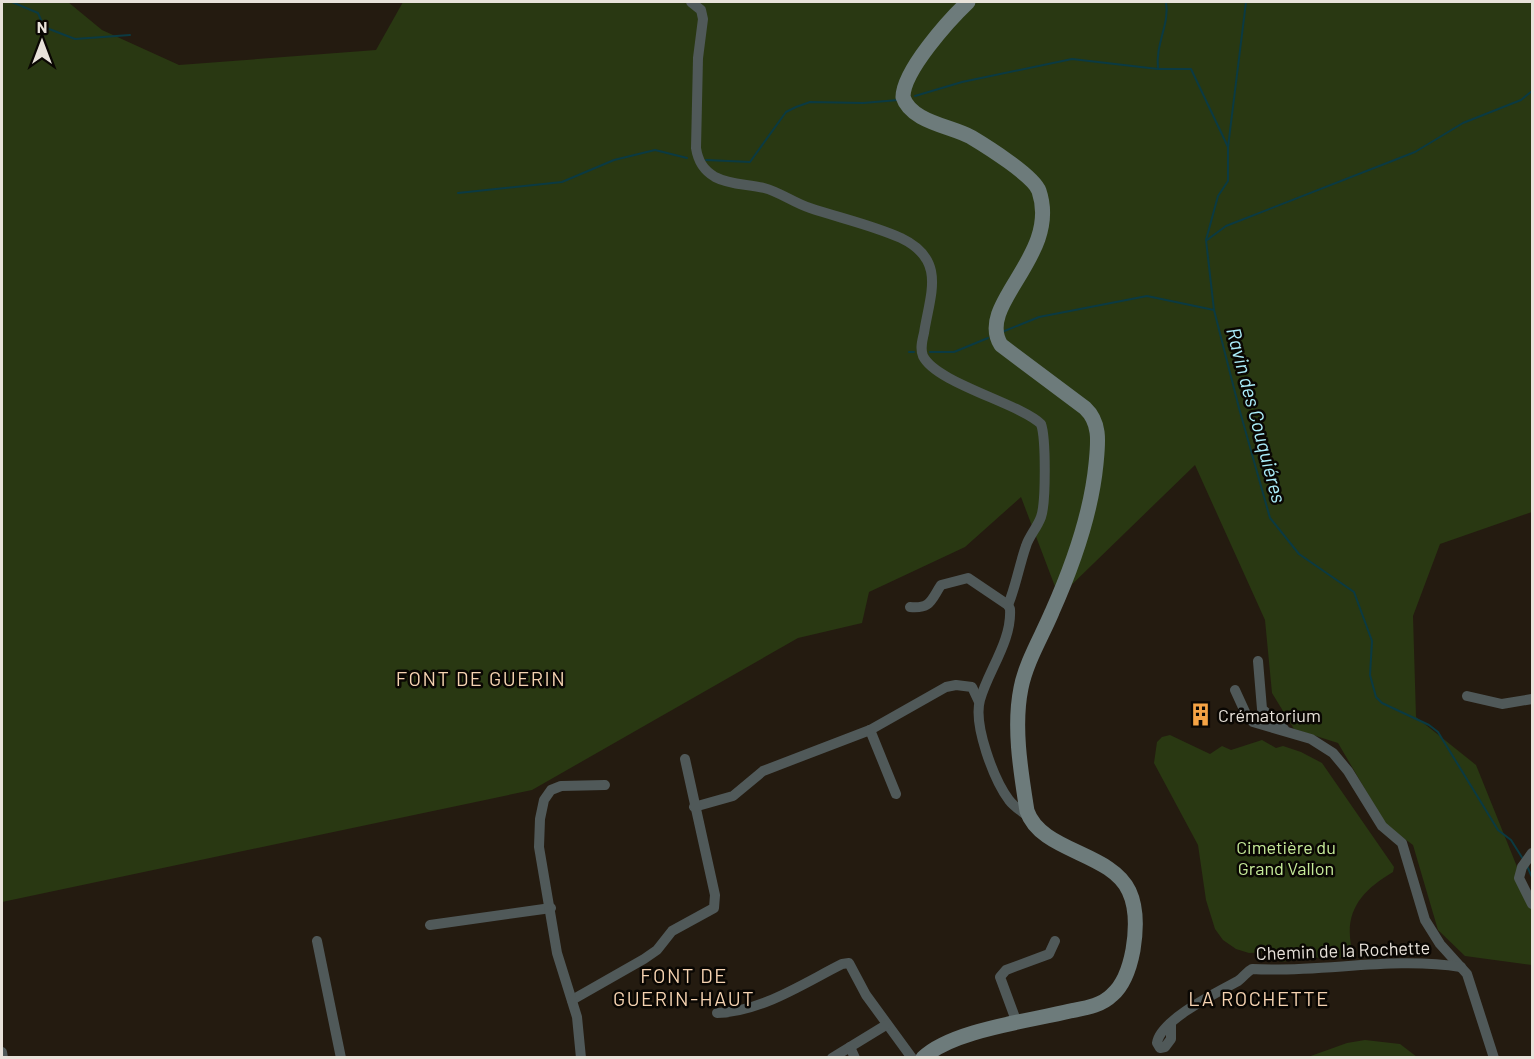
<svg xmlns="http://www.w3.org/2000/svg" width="1534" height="1059" font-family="Barlow,sans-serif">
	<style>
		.green { fill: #293812 }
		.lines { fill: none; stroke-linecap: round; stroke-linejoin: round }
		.stream { stroke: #0b3a42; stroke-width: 2 }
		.street { stroke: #505959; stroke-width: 10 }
		.secondary { stroke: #6d7b7b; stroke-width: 15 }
		.labels { text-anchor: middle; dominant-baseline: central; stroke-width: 5; stroke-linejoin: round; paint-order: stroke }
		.poi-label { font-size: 18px; fill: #e8e2da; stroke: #0a0703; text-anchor: start }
		.park-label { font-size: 18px; fill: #c6eb99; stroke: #0a0703 }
		.street-label { font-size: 18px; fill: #e8e2da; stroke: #0a0703 }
		.water-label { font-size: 20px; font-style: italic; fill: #abedfa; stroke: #0a0703 }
		.neighbourhood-label { font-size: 20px; letter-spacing: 1.5px; fill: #f6d3b1; stroke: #0a0703 }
	</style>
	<rect width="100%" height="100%" fill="#241b10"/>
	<!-- green -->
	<g class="green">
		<path d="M2,2H68L102,30L179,65L376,50L403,2H1532V512L1440,544L1413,616L1416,717L1476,765L1532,904V965L1465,956L1438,930L1413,845L1386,825L1338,743L1294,729L1272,693L1265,620L1195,465L1059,597L1021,497L965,547L869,592L862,623L798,638L532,790L2,902Z"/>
		<path d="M1170,735L1210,754L1222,746L1231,750L1262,740L1276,748L1283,746L1301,752L1322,763L1394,867L1393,872C1359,892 1341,915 1354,957L1305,958L1281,962L1268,952L1249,953L1236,949L1223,940L1215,929L1206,900L1198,845L1154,763L1157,742L1162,737Z"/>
		<path d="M1365,1040L1400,1044L1417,1057H1308L1347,1043Z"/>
	</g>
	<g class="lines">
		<!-- stream -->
		<g class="stream">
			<path d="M12,2L38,13L44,27L75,39L130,35"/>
			<path d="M1166,2C1170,24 1155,44 1158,69H1191L1228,147"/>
			<path d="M1246,2L1228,147V181L1218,196L1206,240L1214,310L1239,408L1270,518L1299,554L1354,592L1372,641L1370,675L1376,697L1382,703L1429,725L1438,732L1498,830L1511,840L1523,859"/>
			<path d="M915,96L962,82L1072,59L1158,69"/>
			<path d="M706,160L750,162L786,112L796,107L810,102L863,103L898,100"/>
			<path d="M458,193L562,182L614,160L655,150L687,158"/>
			<path d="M1207,240L1226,226L1415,152L1463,123L1521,100L1532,91"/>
			<path d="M1002,332L1039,317L1147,296L1214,310"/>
			<path d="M909,352H914"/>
			<path d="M930,352H954L988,338"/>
			<path d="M1527,866L1532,877"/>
		</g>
		<!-- street -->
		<g class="street">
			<path d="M691,2L701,10L703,19L698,58L696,148C698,161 703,170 715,177C730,185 748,184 764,188C780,192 794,203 810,208C840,218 872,225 901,238C947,260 930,294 924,333C922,341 920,349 923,356C936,383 1019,403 1041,424C1046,438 1046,503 1041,517C1037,528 1029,536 1026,546C1019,566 1016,586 1008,605"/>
			<path d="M910,607C931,609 931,600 941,585L968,578L1008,605L1010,609C1012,641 988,671 980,700C973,725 994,780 1009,800C1014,807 1023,812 1030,818"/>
			<path d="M1258,661L1262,709L1284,729"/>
			<path d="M1235,690L1246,714L1253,722L1311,739L1333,753L1348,771L1382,826L1402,843L1425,920L1440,944L1467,974L1494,1058"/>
			<path d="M1467,696L1502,704L1532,699"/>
			<path d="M870,730L896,794"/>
			<path d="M694,807L733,796L763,771L870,730L946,687L956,685L972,687L979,702"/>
			<path d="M1532,853L1522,867L1519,878L1532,904"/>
			<path d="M430,925L551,908"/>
			<path d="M317,941L341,1058"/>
			<path d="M572,1000L644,959L657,950L672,931L714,908L715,895L685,759"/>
			<path d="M717,1013C761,1012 804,983 842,964L849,963L866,995L912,1058"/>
			<path d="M1017,1023L1000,977L1006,970L1049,954L1055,941"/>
			<path d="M1171,1024V1039L1165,1047L1160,1048L1157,1043C1160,1020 1218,992 1238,981C1244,977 1246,972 1252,969C1322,973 1392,956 1461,967"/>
			<path d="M2,1052L3,1058"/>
			<path d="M581,1058L577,1017L557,953L539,847L540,819L544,800L551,790L561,786L605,785"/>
			<path d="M832,1058L850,1047"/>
			<path d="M855,1058L850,1047L886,1025"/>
		</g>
		<!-- secondary -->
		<path class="secondary" d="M923,1058C952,1030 1030,1021 1070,1011C1085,1008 1101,1006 1112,995C1125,984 1130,966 1133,950C1136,932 1137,908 1129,891C1111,852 1041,852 1027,811C1021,773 1013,727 1021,688C1026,662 1042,636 1052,612C1073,565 1091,515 1096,464C1098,443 1101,423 1085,408L1001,345C975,304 1061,256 1039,191C1034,176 986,146 971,137C951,126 911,122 903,97C903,71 949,20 968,2"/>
	</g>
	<!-- icons -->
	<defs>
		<symbol id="building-bare" viewBox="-9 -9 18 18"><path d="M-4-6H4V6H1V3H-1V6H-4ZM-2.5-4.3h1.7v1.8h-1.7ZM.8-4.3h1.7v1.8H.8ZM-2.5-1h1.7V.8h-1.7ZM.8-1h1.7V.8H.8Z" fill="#f5a345" stroke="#0a0703" stroke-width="2.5" paint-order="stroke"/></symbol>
	</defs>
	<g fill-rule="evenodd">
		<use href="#building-bare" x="1184" y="698" width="33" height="33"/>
	</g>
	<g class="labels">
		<!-- poi labels -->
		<g class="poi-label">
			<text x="1218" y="715">Crématorium</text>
		</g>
		<!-- park labels -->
		<g class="park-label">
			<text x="1286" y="847">Cimetière du<tspan x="1286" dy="21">Grand Vallon</tspan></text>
		</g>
		<!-- street labels -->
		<g class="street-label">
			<text transform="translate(1343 950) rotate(-2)">Chemin de la Rochette</text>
		</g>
		<!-- water labels -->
		<g class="water-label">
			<text transform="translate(1257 415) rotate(75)">Ravin des Couquiéres</text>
		</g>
		<!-- neighbourhood labels -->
		<g class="neighbourhood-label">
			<text x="481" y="678">FONT DE GUERIN</text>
			<text x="684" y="975">FONT DE<tspan x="684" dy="23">GUERIN-HAUT</tspan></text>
			<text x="1259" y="998">LA ROCHETTE</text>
		</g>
	</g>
	<!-- border -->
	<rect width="1534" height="1059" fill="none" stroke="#e8e2da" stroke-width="6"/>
	<!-- north arrow -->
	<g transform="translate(42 42)" stroke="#0a0703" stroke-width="4.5" paint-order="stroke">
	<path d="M0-4.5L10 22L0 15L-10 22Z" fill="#e8e2da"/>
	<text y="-9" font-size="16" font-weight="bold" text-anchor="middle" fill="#e8e2da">N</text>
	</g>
</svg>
